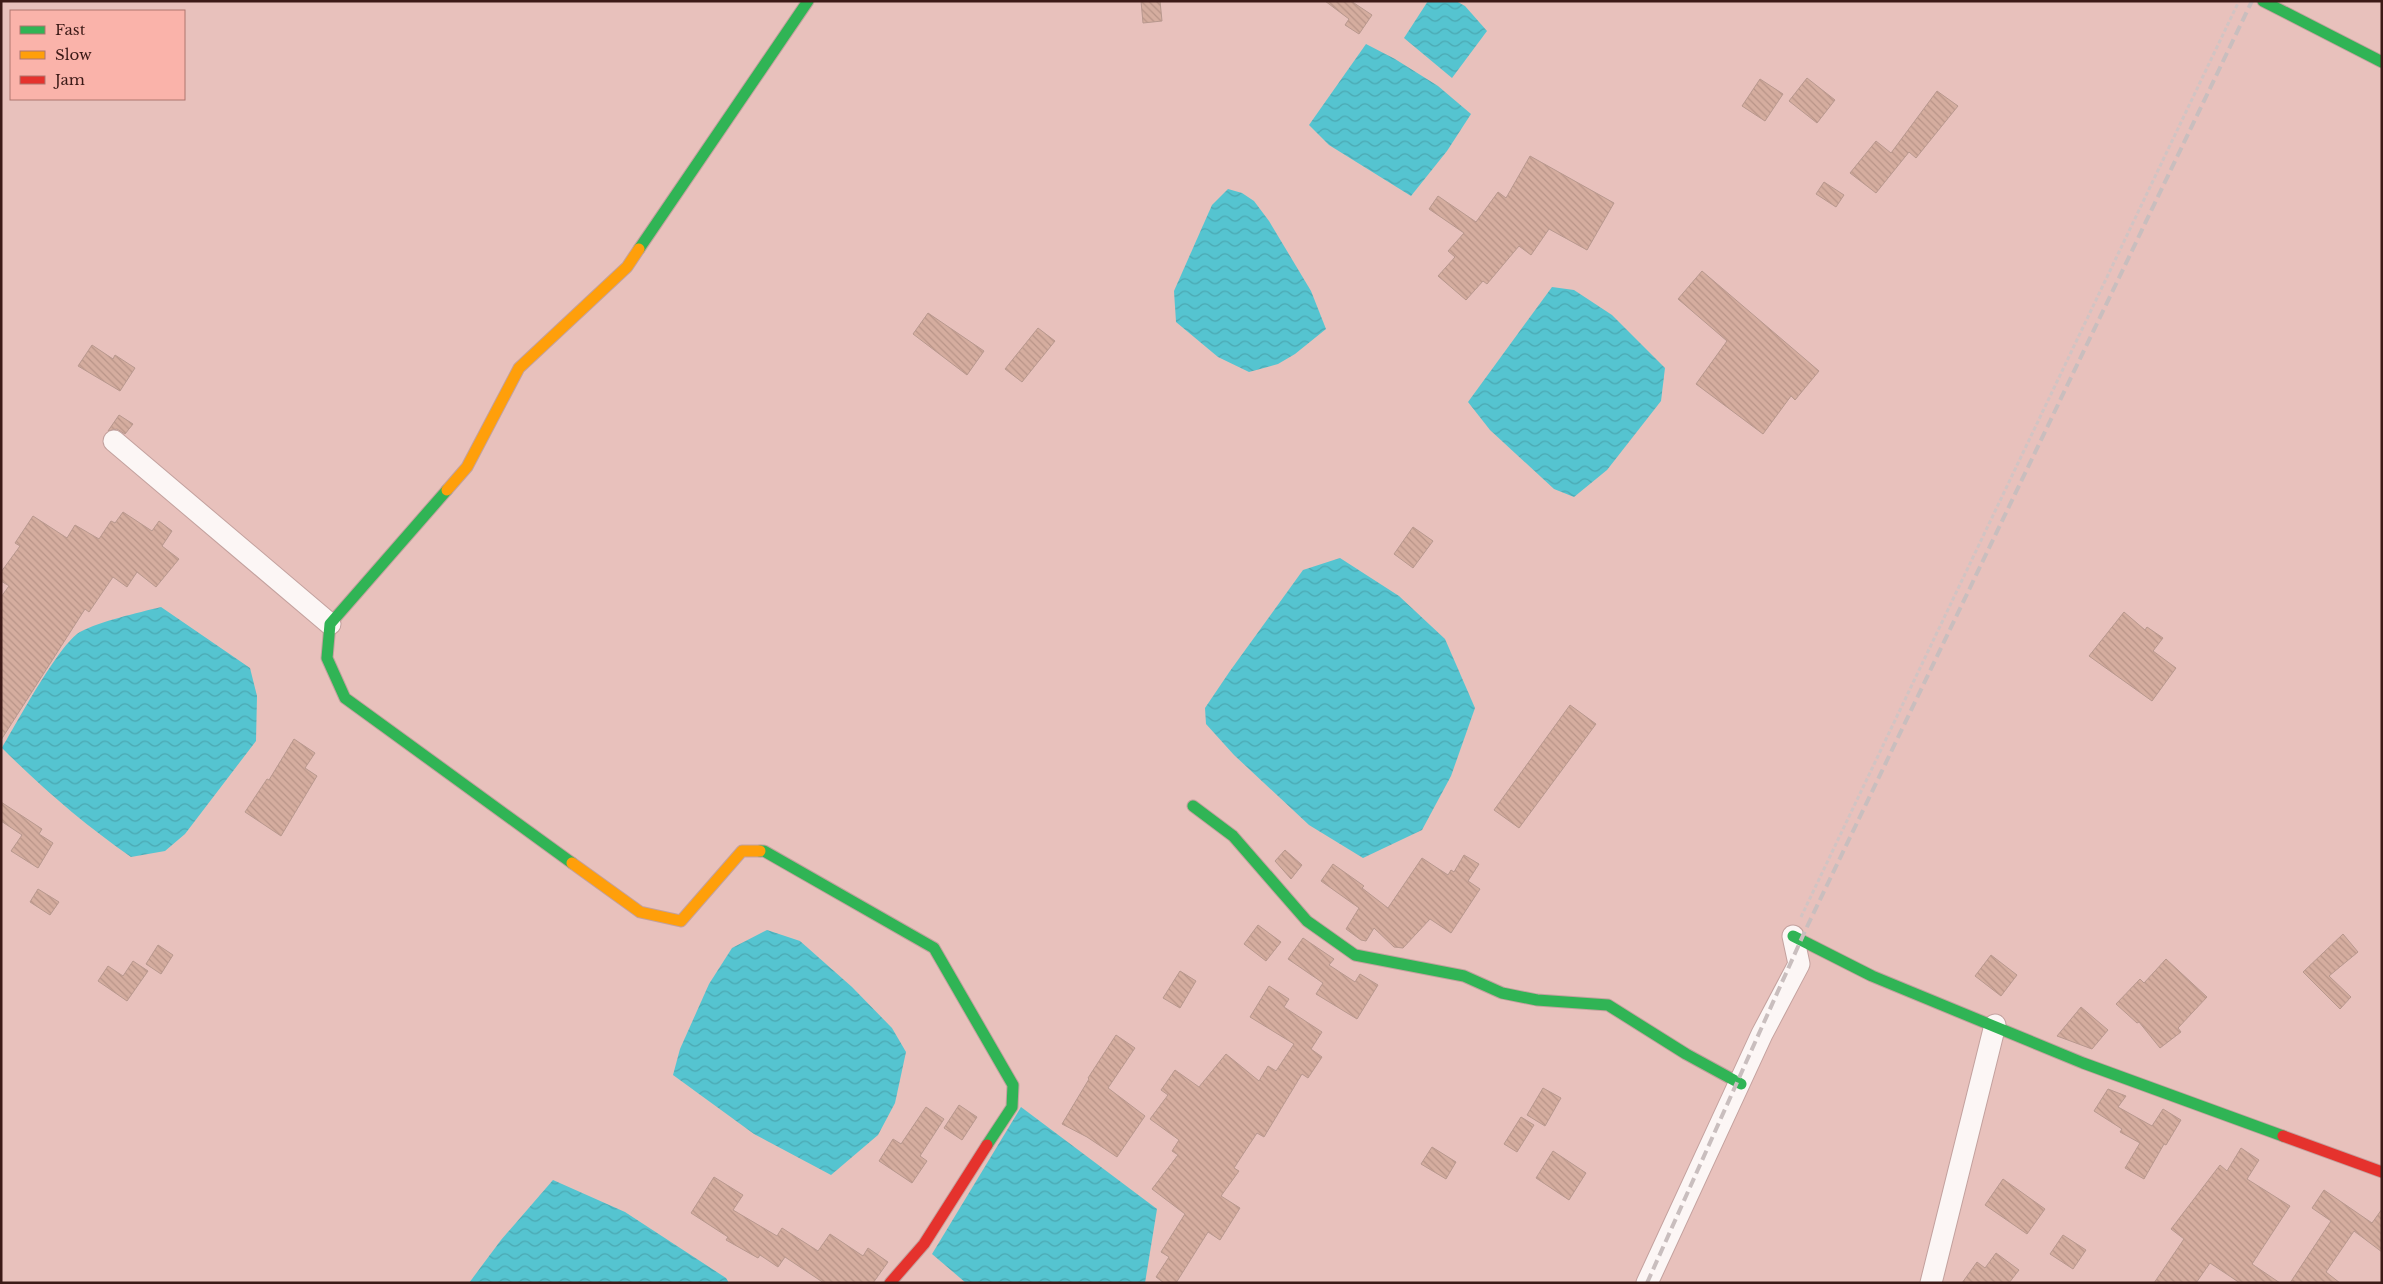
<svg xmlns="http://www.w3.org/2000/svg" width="2383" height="1284" font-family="'Libre Baskerville',serif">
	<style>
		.water { fill: url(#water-waves) }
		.building { fill: url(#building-back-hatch); stroke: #b8988e }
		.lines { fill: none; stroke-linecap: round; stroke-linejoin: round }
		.street-casing { stroke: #c3a19e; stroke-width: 23 }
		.fast-casing { stroke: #c3a19e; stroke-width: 13 }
		.slow-casing { stroke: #c3a19e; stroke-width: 13 }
		.jam-casing { stroke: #c3a19e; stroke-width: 13 }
		.path { stroke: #d1c4c3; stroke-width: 3; stroke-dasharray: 4 2.5; stroke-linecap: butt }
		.street { stroke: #fcf6f5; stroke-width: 21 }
		.fast { stroke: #30b455; stroke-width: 11 }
		.slow { stroke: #ff9f0a; stroke-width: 11 }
		.jam { stroke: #e5322d; stroke-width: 11 }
		.rail { stroke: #c9bebe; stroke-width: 4; stroke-dasharray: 10 5; stroke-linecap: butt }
	</style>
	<defs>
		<pattern id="water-waves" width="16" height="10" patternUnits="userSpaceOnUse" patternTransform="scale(1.25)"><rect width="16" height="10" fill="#55c4d0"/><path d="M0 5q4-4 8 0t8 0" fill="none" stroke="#4ba8b2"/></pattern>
		<pattern id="building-back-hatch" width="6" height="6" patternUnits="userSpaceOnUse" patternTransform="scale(1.25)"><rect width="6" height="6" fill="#d5ad9f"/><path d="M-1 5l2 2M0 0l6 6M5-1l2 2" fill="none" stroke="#b89488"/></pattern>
	</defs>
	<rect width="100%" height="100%" fill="#e8c1bc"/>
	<!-- water -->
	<g class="water">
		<path d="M1428,1H1456L1465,6L1487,31L1452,78L1404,38Z"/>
		<path d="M1366,44L1395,59L1438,86L1471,114L1447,151L1411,196L1329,145L1309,125Z"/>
		<path d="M1228,189L1242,193L1254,201L1269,221L1311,291L1326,329L1295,354L1278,364L1249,372L1218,357L1176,322L1174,291L1212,205Z"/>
		<path d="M1552,287L1574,290L1612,315L1665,368L1661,401L1607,470L1574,497L1554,489L1490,430L1468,402Z"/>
		<path d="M1340,558L1399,596L1445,639L1475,708L1451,776L1422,830L1363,858L1309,825L1234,755L1206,724L1205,708L1230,671L1303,570Z"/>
		<path d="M161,607L250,668L257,696L256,741L185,834L165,851L131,857C85,825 42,788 2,748C16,724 59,644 80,632C101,621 137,613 161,607Z"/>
		<path d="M767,930L800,941L852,987L892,1028L906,1052L895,1103L878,1135L831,1175L754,1134L673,1075L680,1049L709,984L732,948Z"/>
		<path d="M1021,1107L1157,1209L1145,1283H966L932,1254Z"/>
		<path d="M553,1180L625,1212L726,1278L729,1283H469L501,1240Z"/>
	</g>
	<!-- building -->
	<g class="building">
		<path d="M1141,1H1160L1162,21L1143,23Z"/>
		<path d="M1325,1H1351L1372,15L1359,34L1345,25L1349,19Z"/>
		<path d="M1807,78L1835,100L1817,123L1789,101Z"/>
		<path d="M1760,79L1783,94L1765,121L1742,106Z"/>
		<path d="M1937,91L1958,106L1916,158L1909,152L1876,193L1850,173L1876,141L1891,153Z"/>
		<path d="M1530,156L1614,203L1587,250L1549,229L1531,255L1519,246L1487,284L1483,281L1466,300L1438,276L1455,257L1448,251L1464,233L1429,209L1438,196L1476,222L1498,192L1506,198Z"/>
		<path d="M1824,182L1844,195L1836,207L1816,194Z"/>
		<path d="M1702,271L1819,371L1795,400L1791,396L1763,434L1696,384L1727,341L1678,299Z"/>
		<path d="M928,313L984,351L967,375L913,334Z"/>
		<path d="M1038,328L1055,341L1022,382L1005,369Z"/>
		<path d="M92,345L113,359L115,355L135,368L120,391L78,366Z"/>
		<path d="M119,415L133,424L125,434L117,429L108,431Z"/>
		<path d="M123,512L152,531L159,521L172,531L162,546L179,559L156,587L137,572L127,587L113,577L89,612L85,609L1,740V597L9,586L1,581V572L20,546L15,543L33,516L67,538L75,525L99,539L111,521L115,523Z"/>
		<path d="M1413,527L1433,541L1413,568L1394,554Z"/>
		<path d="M2124,612L2145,630L2147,627L2163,638L2153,651L2176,668L2152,701L2089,656Z"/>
		<path d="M1570,705L1596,724L1519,828L1494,810Z"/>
		<path d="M294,739L315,753L305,768L317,776L281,836L245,812L267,779L269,780Z"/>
		<path d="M1,802L42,829L39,834L53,843L38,868L11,851L22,835L1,821Z"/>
		<path d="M1285,850L1302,865L1291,879L1275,861Z"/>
		<path d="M1464,855L1479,864L1468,881L1480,889L1451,933L1430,919L1403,948L1394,947L1374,928L1366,941L1361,940L1346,929L1359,908L1321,881L1333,864L1364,886L1362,888L1388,908L1422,858L1448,875L1451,870L1454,872Z"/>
		<path d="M38,889L59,902L50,915L30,902Z"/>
		<path d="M1258,925L1281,942L1266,961L1244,944Z"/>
		<path d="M2343,934L2358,952L2329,976L2351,997L2340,1009L2303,972Z"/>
		<path d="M1303,938L1334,959L1329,965L1355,982L1360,974L1378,985L1357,1019L1316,994L1323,983L1288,959Z"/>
		<path d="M158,945L173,955L161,974L146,964Z"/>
		<path d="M1991,955L2017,975L2001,996L1975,976Z"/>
		<path d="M2166,959L2207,997L2178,1028L2181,1032L2160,1048L2139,1022L2137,1023L2116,1004L2140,979L2144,983Z"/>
		<path d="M133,961L148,971L127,1001L98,981L108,966L123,976Z"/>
		<path d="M1180,971L1196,981L1180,1008L1163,998Z"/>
		<path d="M1269,986L1289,999L1284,1007L1322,1032L1311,1049L1322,1057L1308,1078L1302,1074L1264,1137L1257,1133L1234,1168L1239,1171L1221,1196L1240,1208L1220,1240L1208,1232L1176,1283H1164L1156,1277L1169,1257L1161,1252L1185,1214L1152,1189L1178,1155L1172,1151L1179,1140L1150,1119L1168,1095L1161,1090L1175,1070L1199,1087L1226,1054L1259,1081L1268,1066L1276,1071L1294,1044L1250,1017Z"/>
		<path d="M2081,1007L2108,1030L2092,1049L2057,1036Z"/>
		<path d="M1116,1035L1135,1048L1108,1088L1145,1116L1117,1157L1087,1137L1062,1124L1089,1079L1088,1078Z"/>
		<path d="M1543,1088L1561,1098L1545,1126L1527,1115Z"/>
		<path d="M2108,1089L2126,1096L2118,1107L2152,1126L2163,1109L2181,1120L2166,1145L2164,1144L2144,1179L2125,1168L2140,1143L2120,1132L2122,1129L2094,1111Z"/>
		<path d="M959,1105L977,1117L962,1140L944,1128Z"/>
		<path d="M926,1107L944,1119L920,1156L927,1161L912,1183L879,1161L893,1139L901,1144Z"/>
		<path d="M1521,1117L1534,1125L1517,1152L1504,1144Z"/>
		<path d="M1432,1147L1456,1162L1446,1179L1421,1164Z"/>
		<path d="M2241,1148L2259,1160L2247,1179L2290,1206L2252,1264L2280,1283H2240L2210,1263L2196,1283H2154L2184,1239L2171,1229L2220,1165L2227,1171Z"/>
		<path d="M1553,1151L1586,1173L1569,1200L1536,1178Z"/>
		<path d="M714,1177L743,1195L733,1210L777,1236L782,1228L818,1251L830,1234L863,1256L868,1248L888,1262L873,1283H824L785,1257L778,1267L760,1255L758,1258L726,1240L728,1237L691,1213Z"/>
		<path d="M2003,1179L2045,1209L2027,1234L1985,1205Z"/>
		<path d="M2324,1190L2372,1223L2382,1209V1252L2354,1231L2326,1272L2340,1283H2290L2331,1221L2312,1208Z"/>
		<path d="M2063,1235L2086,1250L2073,1269L2050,1254Z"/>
		<path d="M1996,1253L2019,1270L2009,1283H1962L1977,1262L1985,1268Z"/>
	</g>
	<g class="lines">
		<defs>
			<g id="street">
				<path d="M114,441L330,624"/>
				<path d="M1647,1283L1762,1034L1799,964L1793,936"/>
				<path d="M1931,1283L1995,1025"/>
			</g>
			<g id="fast">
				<path d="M2263,1L2382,62"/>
				<path d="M639,249L808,1"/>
				<path d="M447,490L330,624L327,658L345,698L572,863"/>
				<path d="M1193,806L1233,836L1307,921L1355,955L1464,976L1502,993L1537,1000L1608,1005L1686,1054L1741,1084"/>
				<path d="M760,851H764L934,948L1013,1085L1012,1107L987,1145"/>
				<path d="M1793,936L1872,976L2083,1063L2283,1136"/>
			</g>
			<g id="slow">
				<path d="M447,490L467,467L519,368L627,267L639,249"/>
				<path d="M572,863L640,912L681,921L742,851H760"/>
			</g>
			<g id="jam">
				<path d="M2283,1136L2382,1172"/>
				<path d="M890,1283L924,1244L987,1145"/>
			</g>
		</defs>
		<!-- street casing -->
		<use href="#street" class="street-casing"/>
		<!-- fast casing -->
		<use href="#fast" class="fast-casing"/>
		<!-- slow casing -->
		<use href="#slow" class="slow-casing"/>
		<!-- jam casing -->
		<use href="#jam" class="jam-casing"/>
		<!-- path -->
		<path class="path" d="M1801,917L2239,1"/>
		<!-- street -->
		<use href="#street" class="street"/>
		<!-- fast -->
		<use href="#fast" class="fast"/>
		<!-- slow -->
		<use href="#slow" class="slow"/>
		<!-- jam -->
		<use href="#jam" class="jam"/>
		<!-- rail -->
		<path class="rail" d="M1647,1283L1805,931L2252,1"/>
	</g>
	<!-- border -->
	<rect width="2383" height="1284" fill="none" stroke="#3c1a17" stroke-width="5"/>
	<!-- legend -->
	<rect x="10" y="10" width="175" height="90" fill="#fab3aa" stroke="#ae766f"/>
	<rect x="20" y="26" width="25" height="8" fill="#30b455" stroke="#ae766f"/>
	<text x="55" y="35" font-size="15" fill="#3c1a17">Fast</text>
	<rect x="20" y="51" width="25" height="8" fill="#ff9f0a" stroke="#ae766f"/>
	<text x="55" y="60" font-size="15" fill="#3c1a17">Slow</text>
	<rect x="20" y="76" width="25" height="8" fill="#e5322d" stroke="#ae766f"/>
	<text x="55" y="85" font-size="15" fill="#3c1a17">Jam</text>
</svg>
